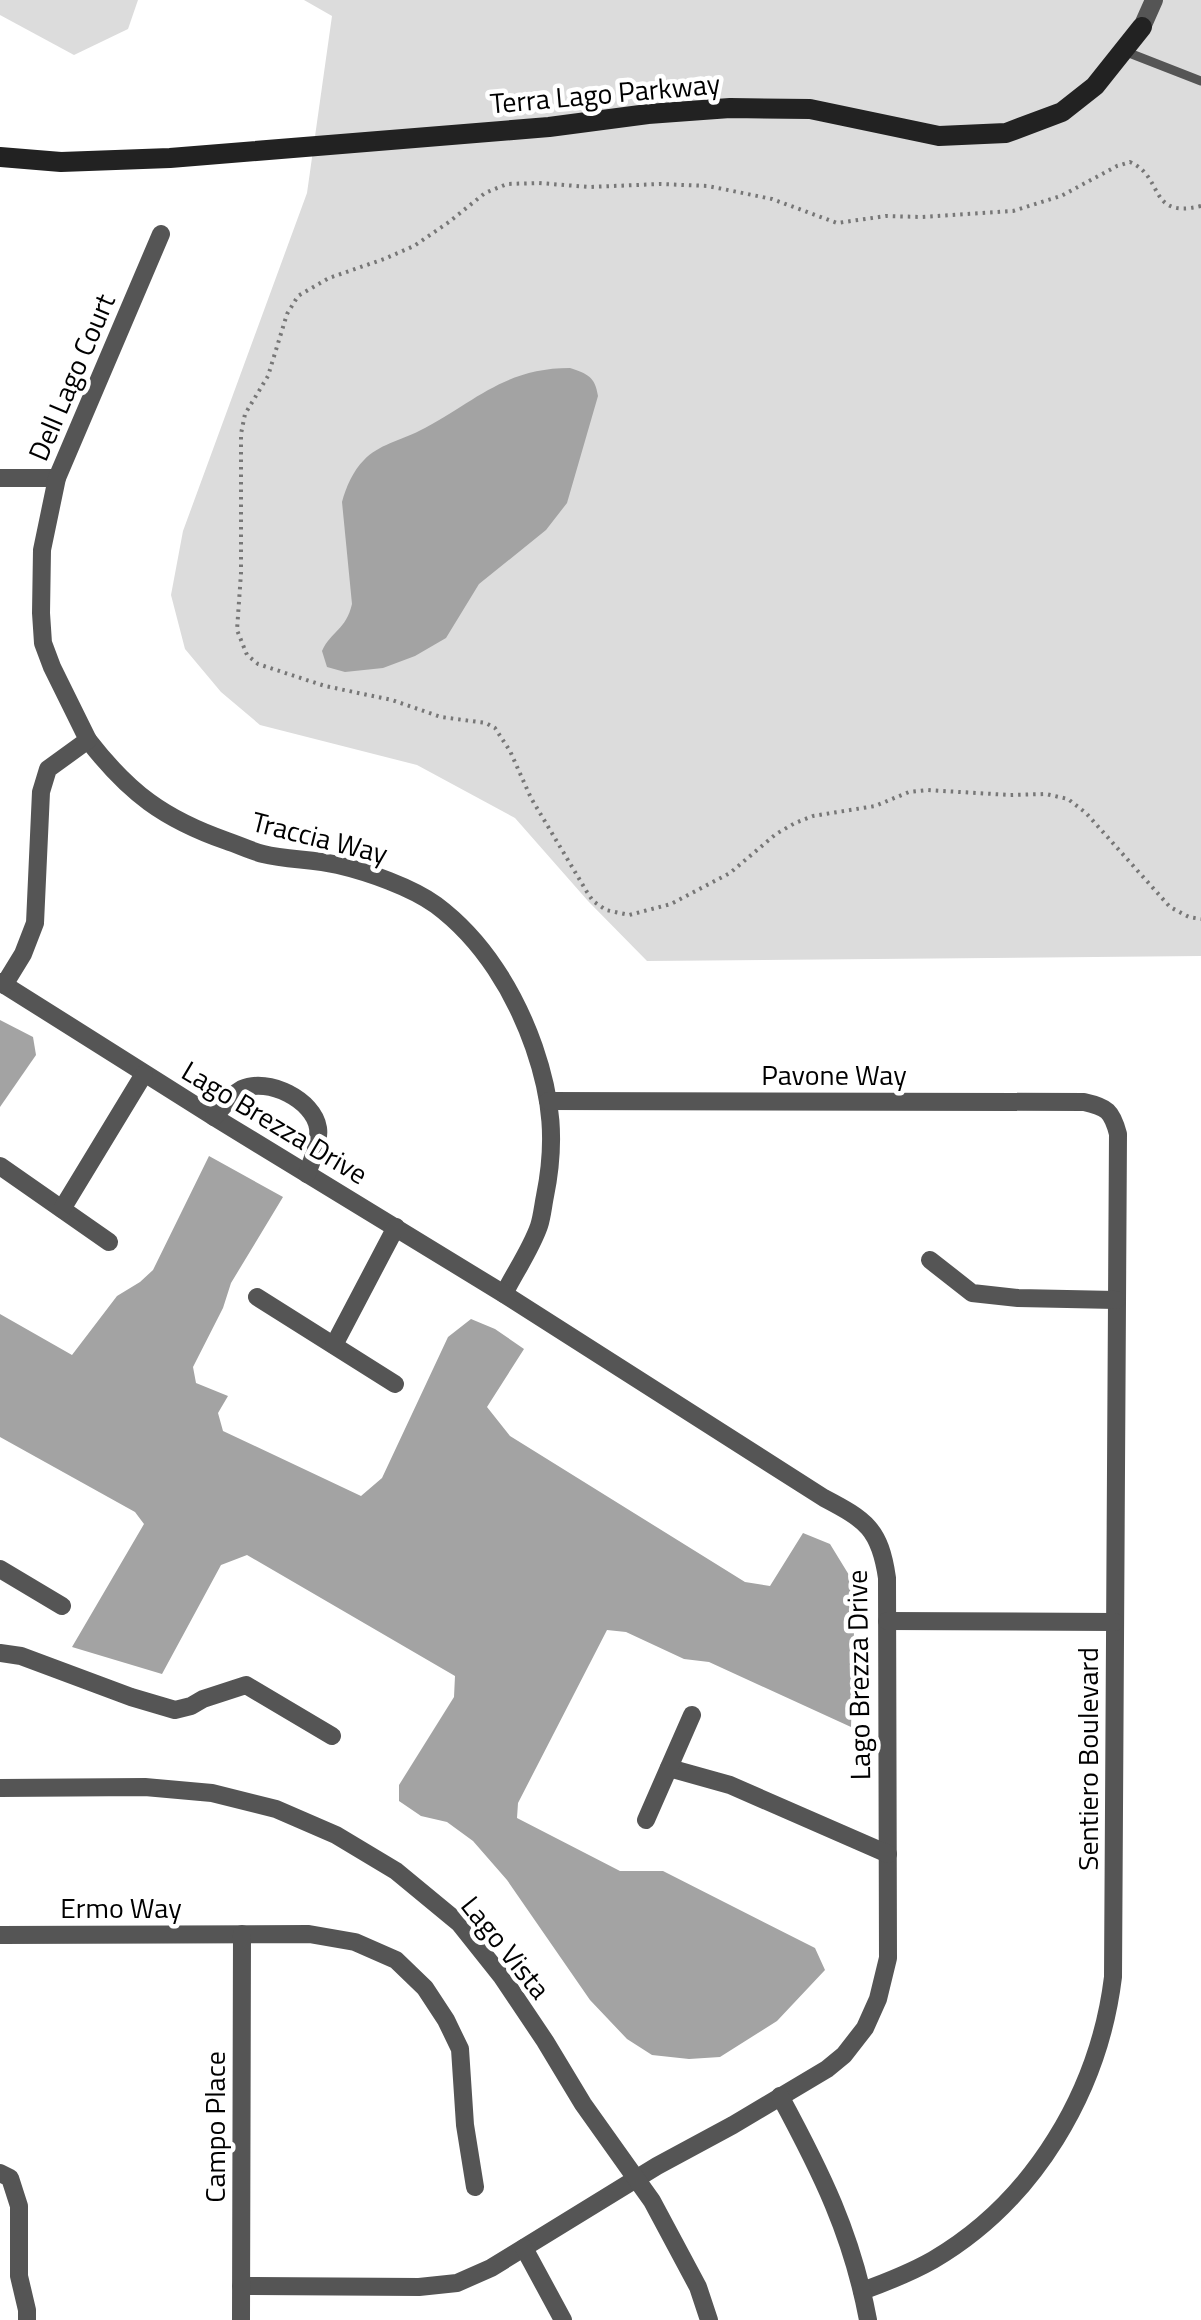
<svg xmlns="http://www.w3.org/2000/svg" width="1201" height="2320" font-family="'Titillium Web',sans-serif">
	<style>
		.green { fill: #dcdcdc }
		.water { fill: #a3a3a3 }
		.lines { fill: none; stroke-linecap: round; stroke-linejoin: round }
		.path { stroke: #777; stroke-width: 4; stroke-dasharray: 2.5 5; stroke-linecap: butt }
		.lane { stroke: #555; stroke-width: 9 }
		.street { stroke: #555; stroke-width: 18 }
		.secondary { stroke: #222; stroke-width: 20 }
		.labels { text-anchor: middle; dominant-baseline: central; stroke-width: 9; stroke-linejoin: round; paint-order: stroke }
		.street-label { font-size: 28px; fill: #000; stroke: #fff }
	</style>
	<rect width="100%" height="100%" fill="#fff"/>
	<!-- green -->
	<g class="green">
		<path d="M0,0H138L128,29L74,55L0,15Z"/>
		<path d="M304,0H1201V956L647,961L588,901L515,818L417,765L260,725L221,692L185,649L171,595L183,531L307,193L332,16Z"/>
	</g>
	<!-- water -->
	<g class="water">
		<path d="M570,368C587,374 595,376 598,396L567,503L546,530L479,584L446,638L415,656L383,668L345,672L327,667L322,651C331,631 346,630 352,604L342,502C346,487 353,471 364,460C378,445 401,440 419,431C474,403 503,368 570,368Z"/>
		<path d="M0,1020L33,1037L36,1055L0,1107Z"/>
		<path d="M209,1156L283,1197L231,1283L223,1308L193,1367L196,1383L228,1396L218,1413L223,1431L361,1496L382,1478L448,1337L471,1319L495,1329L524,1349L487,1407L510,1436L745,1582L770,1586L803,1533L830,1544L849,1575L854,1631L851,1727L709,1662L684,1659L626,1632L607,1630L518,1803L517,1818L620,1871H663L815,1948L825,1970L777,2021L720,2057L689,2059L652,2055L627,2039L590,2000L507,1880L473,1841L447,1822L421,1816L399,1801V1785L454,1697L455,1676L247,1555L221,1565L162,1674L72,1647L144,1524L135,1512L0,1437V1314L72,1355L117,1296L140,1282L153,1270Z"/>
	</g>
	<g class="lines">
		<!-- path -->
		<path class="path" d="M1201,206C1147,219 1165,177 1130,162L1117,166L1061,196L1013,211L921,217L886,216L837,223L772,199L708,186L660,184L589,187L539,183L507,184L485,193L449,222L414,246L384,259L329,278L298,296L287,314L268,376L245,414L241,434V573L237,630L247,655L258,664L325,686L392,700L441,717L486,723L495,728L510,751L531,798L587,892L593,901L606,910L629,915L671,904L730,873L776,834L795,823L813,816L875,806L909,792L927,790L1010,795L1046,794L1068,799L1086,813L1170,907L1189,917L1201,919"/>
		<!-- lane -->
		<path class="lane" d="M1124,51L1201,81"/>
		<!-- street -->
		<g class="street">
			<path d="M1142,27L1154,0"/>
			<path d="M0,478H57"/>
			<path d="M88,740C129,793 164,819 227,841C239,845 251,851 263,854C287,860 313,859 338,865C368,872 411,887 436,905C483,940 515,993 534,1047C552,1099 556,1142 545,1196C543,1206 542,1217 539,1226C531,1249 515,1272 504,1294"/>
			<path d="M0,982L214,1117L504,1294L824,1498C866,1520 880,1529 887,1578L888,1958L878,1999L865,2028L844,2055L827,2069L733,2125L657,2166L491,2268L457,2283L419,2287L241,2286"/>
			<path d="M4,985L23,954L35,923L41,792L48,769L88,740L52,667L43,643L41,613L42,550L57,478L161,234"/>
			<path d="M548,1101L1084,1102C1107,1107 1112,1111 1118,1134L1113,1977C1099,2091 1034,2201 933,2260C910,2273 887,2282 862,2291"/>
			<path d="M214,1117C222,1108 231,1095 242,1089C268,1077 314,1100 318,1128C320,1142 312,1160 307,1174"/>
			<path d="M0,1166L109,1242"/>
			<path d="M62,1209L144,1074"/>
			<path d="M930,1260L972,1293L1018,1298L1116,1300"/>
			<path d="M257,1297L395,1384"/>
			<path d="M334,1345L396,1227"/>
			<path d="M0,1569L62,1606"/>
			<path d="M887,1621L1115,1622"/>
			<path d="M0,1653L21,1656L131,1697L175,1710L191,1706L203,1699L246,1685L332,1736"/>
			<path d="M669,1768L730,1785L888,1854"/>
			<path d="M0,1788L145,1787L212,1793L276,1809L336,1835L396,1871L459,1923L502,1977L545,2041L583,2104L652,2201L698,2287L709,2320"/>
			<path d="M646,1820L692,1715"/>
			<path d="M0,1935L309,1934L355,1942L396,1960L425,1988L446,2020L460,2049L465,2125L475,2187"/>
			<path d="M780,2096C821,2172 852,2234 868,2320"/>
			<path d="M0,2173L10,2178L19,2206V2276L27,2310V2320"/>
			<path d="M524,2248L563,2320"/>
			<path d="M241,2320L242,1934"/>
		</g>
		<!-- secondary -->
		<path class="secondary" d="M0,157L61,162L170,158L549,127L648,114L730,108L810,109L939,136L1006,133L1062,112L1095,86L1142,27"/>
	</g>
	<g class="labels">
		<!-- street labels -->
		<g class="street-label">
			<text transform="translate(605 93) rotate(-5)">Terra Lago Parkway</text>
			<text transform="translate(71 377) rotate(-67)">Dell Lago Court</text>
			<text transform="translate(320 837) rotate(14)">Traccia Way</text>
			<text x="834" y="1074">Pavone Way</text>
			<text transform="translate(275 1122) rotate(31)">Lago Brezza Drive</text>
			<text transform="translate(858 1675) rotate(-91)">Lago Brezza Drive</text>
			<text transform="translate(1087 1759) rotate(-90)">Sentiero Boulevard</text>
			<text x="121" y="1907">Ermo Way</text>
			<text transform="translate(506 1947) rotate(51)">Lago Vista</text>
			<text transform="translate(214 2127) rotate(-90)">Campo Place</text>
		</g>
	</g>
</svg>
